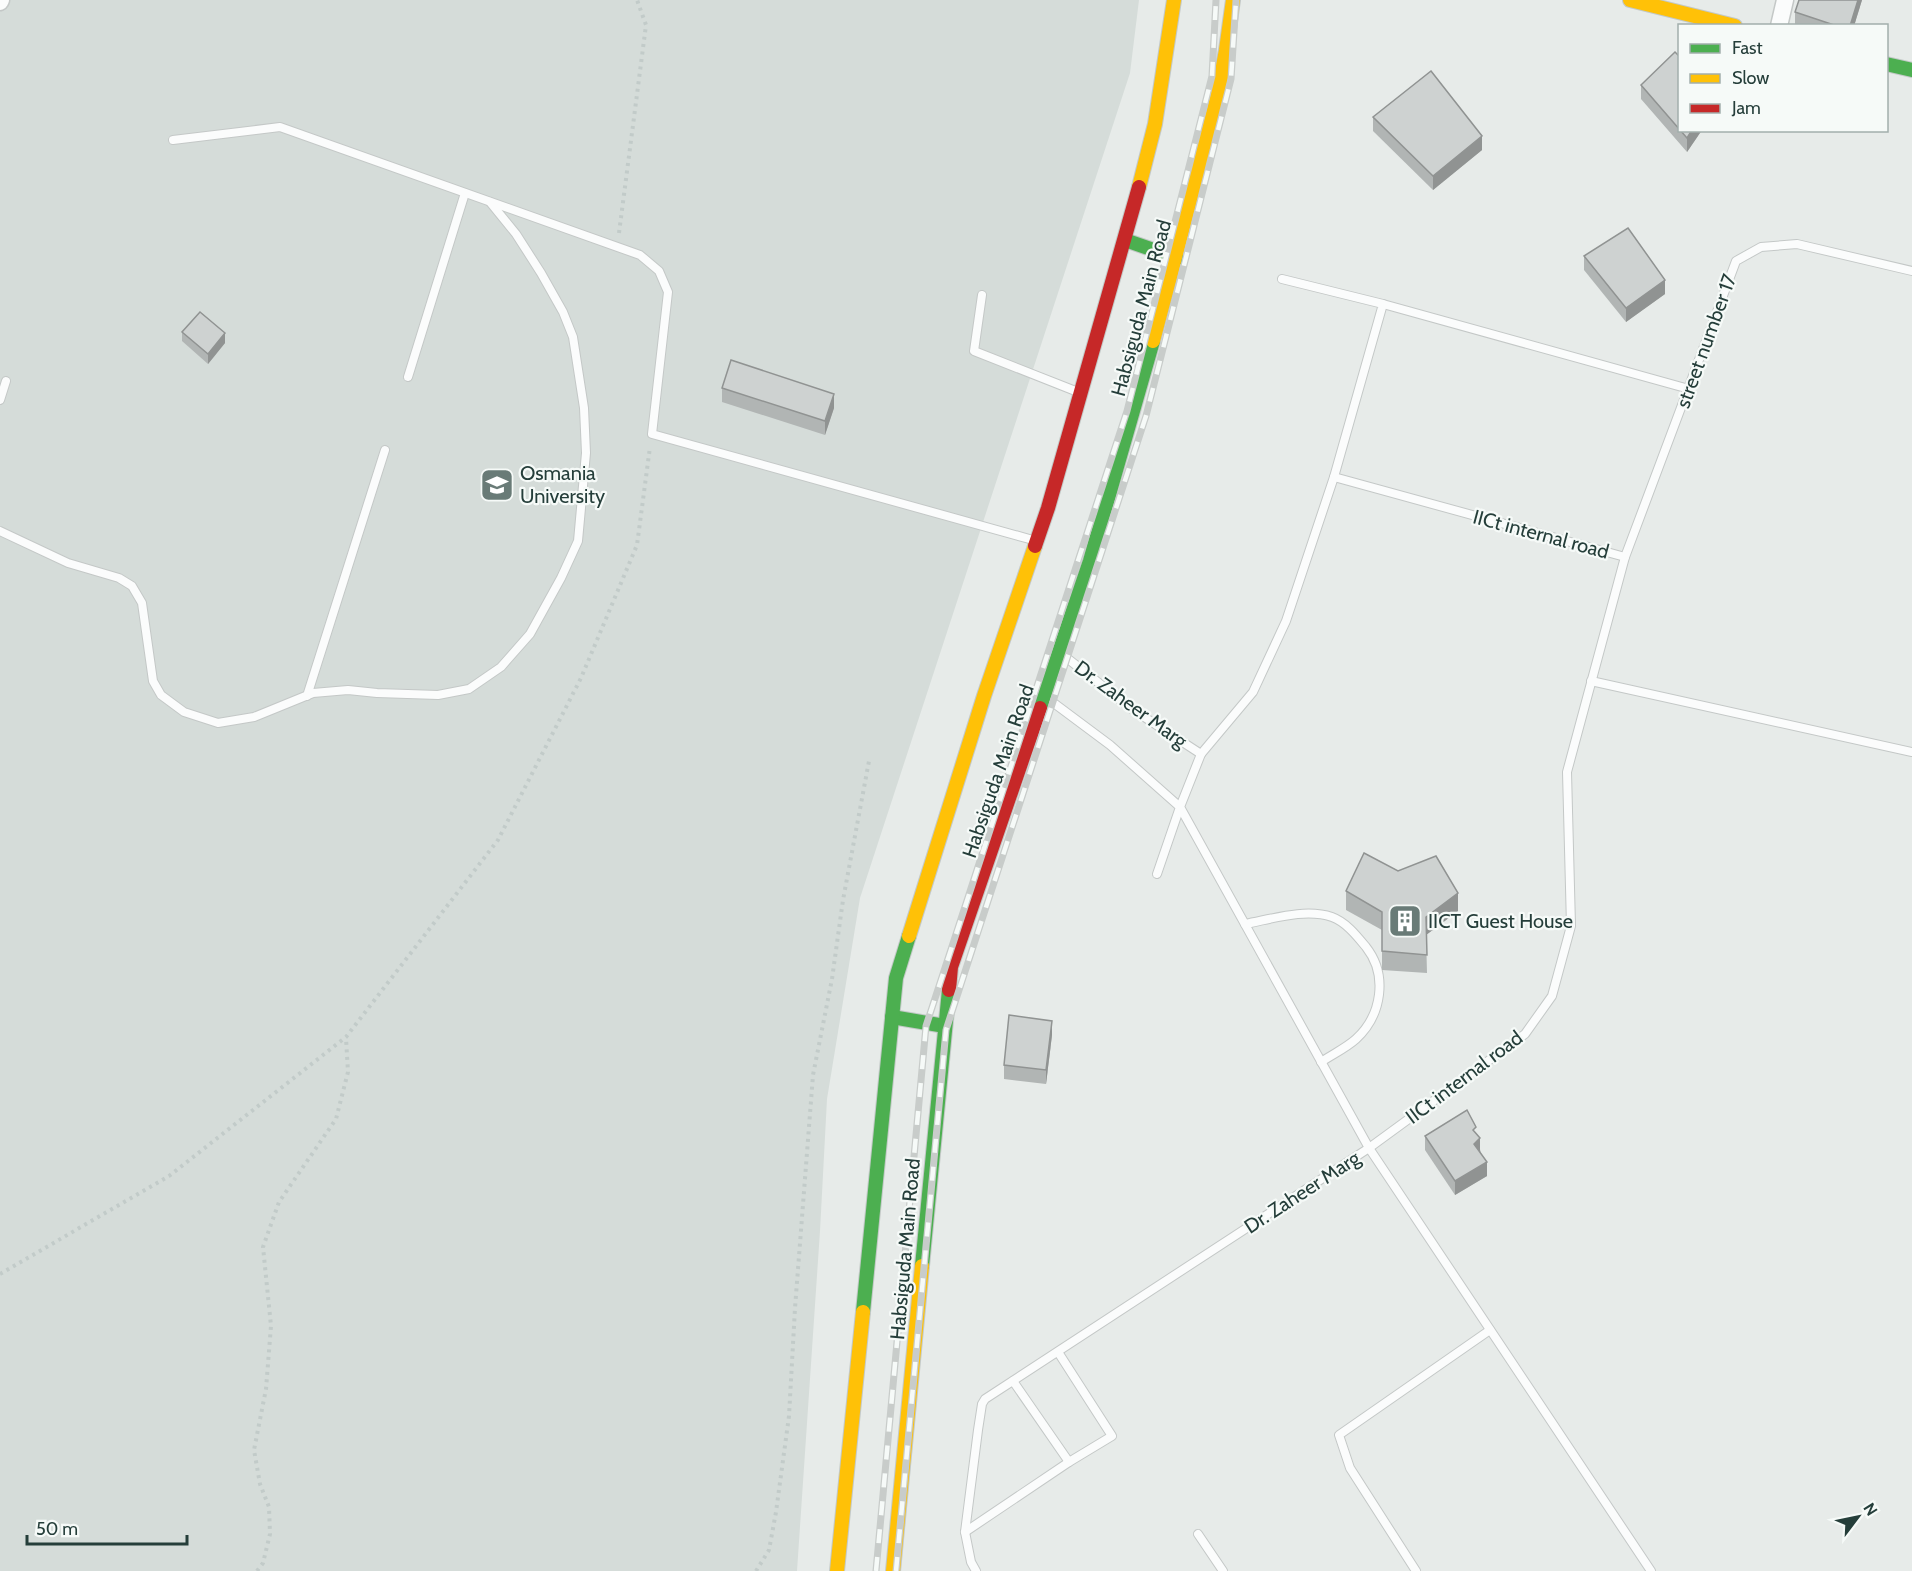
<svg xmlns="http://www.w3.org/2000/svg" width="1912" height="1571" font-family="Cabin,sans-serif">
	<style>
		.built { fill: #d5dcd9 }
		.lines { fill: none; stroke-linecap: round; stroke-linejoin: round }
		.lane-casing { stroke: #c4c8c7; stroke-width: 10 }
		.street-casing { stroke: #c4c8c7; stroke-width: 19 }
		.fast-casing { stroke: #c3c9c7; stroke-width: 16 }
		.slow-casing { stroke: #c3c9c7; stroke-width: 16 }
		.jam-casing { stroke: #c3c9c7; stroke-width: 16 }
		.path { stroke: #c2cbc9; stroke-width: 4; stroke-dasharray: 3 4.5; stroke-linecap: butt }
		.lane { stroke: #fbfcfc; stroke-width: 8 }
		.street { stroke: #fbfcfc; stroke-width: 16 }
		.fast { stroke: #4caf50; stroke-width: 14 }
		.slow { stroke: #ffc107; stroke-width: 14 }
		.jam { stroke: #c62828; stroke-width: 14 }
		.rail-casing { stroke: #c8ccca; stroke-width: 7 }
		.rail { stroke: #f6faf8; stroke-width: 4.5; stroke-dasharray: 14; stroke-linecap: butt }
		.wall { fill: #b1b5b4 }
		.shaded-wall { fill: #909392 }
		.building { fill: #ced2d1; stroke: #909392; stroke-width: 1.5 }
		.labels { text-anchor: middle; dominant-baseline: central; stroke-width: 4.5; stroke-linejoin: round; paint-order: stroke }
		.street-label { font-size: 20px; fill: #253e3a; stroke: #f6faf8 }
		.poi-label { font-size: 20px; fill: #253e3a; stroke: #f6faf8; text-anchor: start }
	</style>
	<rect width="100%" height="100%" fill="#e7ebe9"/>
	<!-- built -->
	<path class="built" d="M0,0H1139L1130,73L860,898L827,1099L820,1231L797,1571H0Z"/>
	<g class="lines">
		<defs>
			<g id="lane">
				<path d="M173,140L280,127L640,255L659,271L668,292L652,434L1033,540"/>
				<path d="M982,295L974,351L1078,392"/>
				<path d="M1383,304L1689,389"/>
				<path d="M408,377L465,193"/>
				<path d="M0,400L6,381"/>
				<path d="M1334,477L1625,557"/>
				<path d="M0,531L68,563L119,578L132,586L142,603L153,681L161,695L184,712L218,723L254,717L313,693L348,690L377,693L438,695L469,689L501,667L530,634L561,578L578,541L586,453L584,408L573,337L563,312L541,273L516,234L490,202"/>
				<path d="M1591,681L1912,752"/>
				<path d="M307,696L385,450"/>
				<path d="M1047,698L1110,745L1180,807L1157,874"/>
				<path d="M1201,754L1253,692L1286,621L1334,477L1383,304L1282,279"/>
				<path d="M1245,924C1272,919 1305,908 1332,917C1346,922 1357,936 1366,947C1388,975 1382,1015 1356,1039C1346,1048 1333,1054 1321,1062"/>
				<path d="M1013,1381L1069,1462"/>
				<path d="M965,1532L1069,1462L1112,1436L1058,1352"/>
				<path d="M1198,1534L1223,1571"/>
				<path d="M976,1571L971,1562L965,1532L978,1430L982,1404L985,1399L1369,1148L1180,807L1201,754L1132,709L1063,655"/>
				<path d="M1416,1571L1350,1468L1339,1435L1490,1330"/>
				<path d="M1651,1571L1369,1148L1525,1034L1552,996L1571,926L1567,772L1625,557L1736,261L1761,247L1797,244L1912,271"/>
			</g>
			<g id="street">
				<path d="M0,2L1,0"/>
				<path d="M1779,26L1785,0"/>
			</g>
			<g id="fast">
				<path d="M1886,64L1912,70"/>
				<path d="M1125,240L1177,258"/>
				<path d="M1040,708L1090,561L1153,341"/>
				<path d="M892,1017L945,1026"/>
				<path d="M922,1266L949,990"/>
				<path d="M863,1312L896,978L909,936"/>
			</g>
			<g id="slow">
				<path d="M1630,0L1735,26"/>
				<path d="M1139,187L1155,124L1174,0"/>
				<path d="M1153,341L1217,98L1226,50L1233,0"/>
				<path d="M909,936L984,696L1035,546"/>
				<path d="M837,1571L863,1312"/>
				<path d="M893,1571L922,1266"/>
			</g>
			<g id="jam">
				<path d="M1035,546L1048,508L1139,187"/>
				<path d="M949,990L951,967L1040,708"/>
			</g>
		</defs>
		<!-- lane casing -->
		<use href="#lane" class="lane-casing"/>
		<!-- street casing -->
		<use href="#street" class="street-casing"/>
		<!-- fast casing -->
		<use href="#fast" class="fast-casing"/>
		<!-- slow casing -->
		<use href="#slow" class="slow-casing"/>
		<!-- jam casing -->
		<use href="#jam" class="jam-casing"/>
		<!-- path -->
		<g class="path">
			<path d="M619,233L646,25L637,0"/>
			<path d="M0,1274L169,1176L346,1037L498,840L581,678L637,545L650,447"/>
			<path d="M257,1571L263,1563L270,1534L269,1507L260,1484L254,1450L266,1389L271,1326L263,1247L279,1202L336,1119L348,1072L346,1038"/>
			<path d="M756,1571L769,1550L776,1512L789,1416L795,1308L813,1075L832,979L843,900L869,761"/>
		</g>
		<!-- lane -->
		<use href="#lane" class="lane"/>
		<!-- street -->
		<use href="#street" class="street"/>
		<!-- fast -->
		<use href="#fast" class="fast"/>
		<!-- slow -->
		<use href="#slow" class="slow"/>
		<!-- jam -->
		<use href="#jam" class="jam"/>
		<defs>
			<g id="rail">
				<path d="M876,1571L926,1026L1127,411L1212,76L1216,0"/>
				<path d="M896,1571L946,1030L1146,416L1231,79L1236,0"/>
			</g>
		</defs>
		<!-- rail casing -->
		<use href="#rail" class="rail-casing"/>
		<!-- rail -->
		<use href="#rail" class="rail"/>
	</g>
	<!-- wall -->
	<g class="wall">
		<path d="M1799,0H1862L1854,26H1795V12Z"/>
		<path d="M1680,57V130H1702L1687,152L1641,99V85Z"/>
		<path d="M1373,117L1482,150L1433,190L1373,131Z"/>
		<path d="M1584,256L1665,294L1626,322L1584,270Z"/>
		<path d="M182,332L225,343L208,364L182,341Z"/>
		<path d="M722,388L834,408L825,435L722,402Z"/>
		<path d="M1346,891L1458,911L1426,935L1427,973L1382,970V930L1346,910Z"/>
		<path d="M1052,1035L1046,1084L1004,1079V1065Z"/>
		<path d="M1476,1134L1487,1176L1455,1195L1425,1150V1136Z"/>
	</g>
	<!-- shaded-wall -->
	<g class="shaded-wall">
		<path d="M1858,0H1862L1854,26H1850Z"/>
		<path d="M1692,130H1702L1687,152V138Z"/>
		<path d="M1482,136V150L1433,190V176Z"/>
		<path d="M1665,280V294L1626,322V308Z"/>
		<path d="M225,333V343L208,364V354Z"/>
		<path d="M834,394V408L825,435V421Z"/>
		<path d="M1458,893V911L1426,935V917Z"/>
		<path d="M1052,1021V1035L1046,1084V1070Z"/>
		<path d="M1480,1138V1152L1474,1144Z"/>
		<path d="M1487,1162V1176L1455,1195V1181Z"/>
	</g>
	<!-- building -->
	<g class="building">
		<path d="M1799,0H1858L1850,26H1837L1795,12Z"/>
		<path d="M1675,52L1680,57V130L1641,85Z"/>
		<path d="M1431,71L1482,136L1433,176L1373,117Z"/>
		<path d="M1680,130H1692L1687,138Z"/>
		<path d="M1628,228L1665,280L1626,308L1584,256Z"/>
		<path d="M200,312L225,333L208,354L182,332Z"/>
		<path d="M731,360L834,394L825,421L722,388Z"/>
		<path d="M1364,853L1398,871L1436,856L1458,893L1426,917L1427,955L1382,951V912L1346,891Z"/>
		<path d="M1009,1015L1052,1021L1046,1070L1004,1065Z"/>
		<path d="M1467,1110L1476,1127L1473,1130L1480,1138L1474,1144L1487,1162L1455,1181L1425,1136Z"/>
	</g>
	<!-- icons -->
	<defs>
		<symbol id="university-square" viewBox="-11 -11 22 22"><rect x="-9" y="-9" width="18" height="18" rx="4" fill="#697b77" stroke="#f6faf8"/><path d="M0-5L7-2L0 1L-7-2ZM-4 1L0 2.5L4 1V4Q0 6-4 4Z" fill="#fff"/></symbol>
		<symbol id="building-square" viewBox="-11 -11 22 22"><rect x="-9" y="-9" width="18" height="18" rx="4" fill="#697b77" stroke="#f6faf8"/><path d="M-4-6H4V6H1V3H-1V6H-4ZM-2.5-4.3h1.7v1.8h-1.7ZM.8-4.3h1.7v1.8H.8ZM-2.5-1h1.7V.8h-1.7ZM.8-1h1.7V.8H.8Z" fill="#fff"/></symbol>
	</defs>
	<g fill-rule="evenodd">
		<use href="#university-square" x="478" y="466" width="38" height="38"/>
		<use href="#building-square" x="1386" y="902" width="38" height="38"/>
	</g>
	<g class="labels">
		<!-- street labels -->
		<g class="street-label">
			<text transform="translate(1141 308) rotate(-75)">Habsiguda Main Road</text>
			<text transform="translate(1706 341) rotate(-70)">street number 17</text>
			<text transform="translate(1541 534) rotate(15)">IICt internal road</text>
			<text transform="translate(1131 704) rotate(36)">Dr. Zaheer Marg</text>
			<text transform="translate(998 771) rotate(-71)">Habsiguda Main Road</text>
			<text transform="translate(1464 1077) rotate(-37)">IICt internal road</text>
			<text transform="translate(1302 1192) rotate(-33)">Dr. Zaheer Marg</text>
			<text transform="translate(905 1249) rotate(-85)">Habsiguda Main Road</text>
		</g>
		<!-- poi labels -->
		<g class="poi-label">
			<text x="520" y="473">Osmania<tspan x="520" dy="23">University</tspan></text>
			<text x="1428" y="921">IICT Guest House</text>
		</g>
	</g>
	<!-- legend -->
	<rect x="1678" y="24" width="210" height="108" fill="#f6faf8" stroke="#a2afac" stroke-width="1.5"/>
	<rect x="1690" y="44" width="30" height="9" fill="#4caf50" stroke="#a2afac" stroke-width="1.5"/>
	<text x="1732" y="54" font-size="18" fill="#253e3a">Fast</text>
	<rect x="1690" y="74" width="30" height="9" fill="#ffc107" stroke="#a2afac" stroke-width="1.5"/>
	<text x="1732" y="84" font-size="18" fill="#253e3a">Slow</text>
	<rect x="1690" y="104" width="30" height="9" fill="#c62828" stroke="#a2afac" stroke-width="1.5"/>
	<text x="1732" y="114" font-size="18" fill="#253e3a">Jam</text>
	<!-- north arrow -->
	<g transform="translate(1858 1517) rotate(58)" stroke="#f6faf8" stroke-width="4.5" paint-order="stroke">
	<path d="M0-4.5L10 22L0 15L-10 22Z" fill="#253e3a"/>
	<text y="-9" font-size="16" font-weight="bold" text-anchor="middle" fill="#253e3a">N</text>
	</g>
	<!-- scale -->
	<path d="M27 1535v9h160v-9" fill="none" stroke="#253e3a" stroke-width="3"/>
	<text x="36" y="1535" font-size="18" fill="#253e3a" stroke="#f6faf8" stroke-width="4.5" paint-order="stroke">50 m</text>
</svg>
